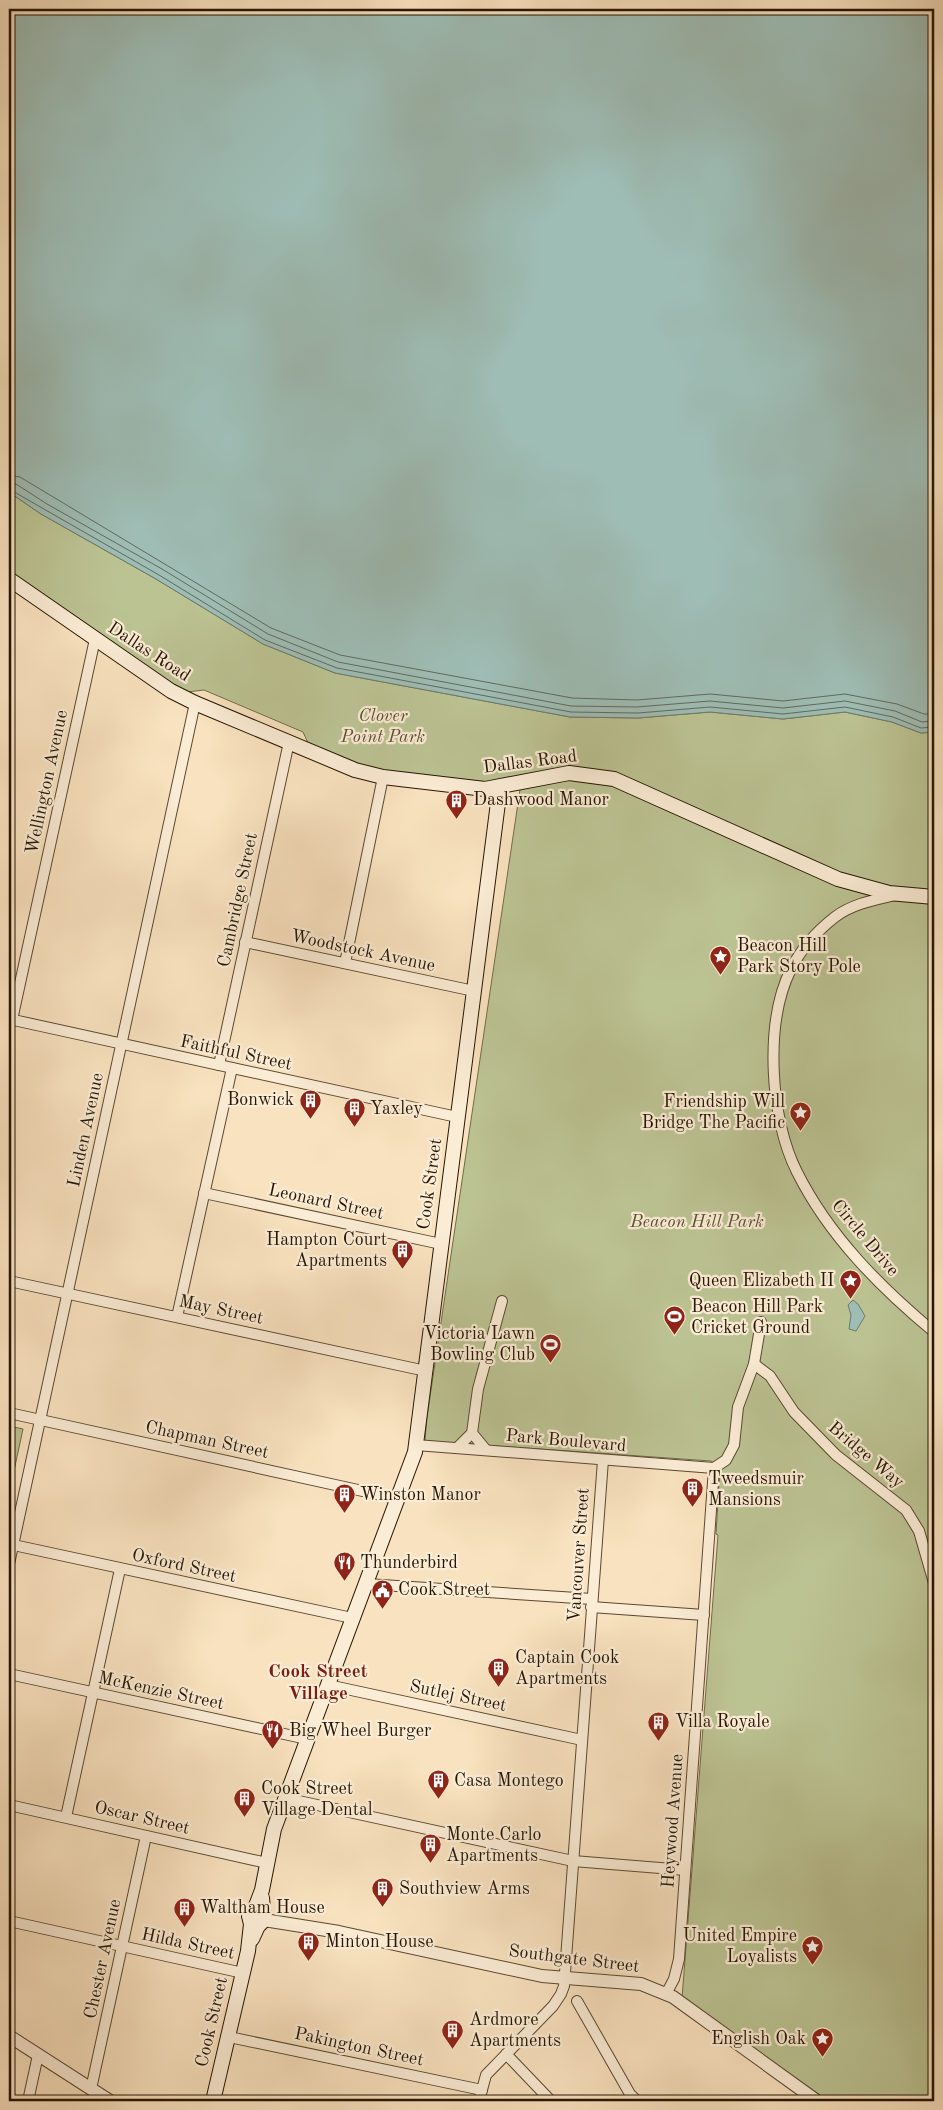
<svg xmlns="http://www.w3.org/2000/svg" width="943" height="2110" font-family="'Old Standard TT',serif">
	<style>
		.green { fill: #bcc393; stroke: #706c4a }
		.water { fill: #9ebdb5; stroke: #6e7a6d }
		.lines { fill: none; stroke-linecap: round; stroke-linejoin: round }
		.shore { stroke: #62695c; stroke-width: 1 }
		.minor-casing { stroke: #5a4831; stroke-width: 12 }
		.tertiary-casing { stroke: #5a4831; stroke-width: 14 }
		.secondary-casing { stroke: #251502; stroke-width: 16 }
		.minor { stroke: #fbecd5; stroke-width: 10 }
		.tertiary { stroke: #fbecd5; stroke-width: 12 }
		.secondary { stroke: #fbecd5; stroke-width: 14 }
		.labels { text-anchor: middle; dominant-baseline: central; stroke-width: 4.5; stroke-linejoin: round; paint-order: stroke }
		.street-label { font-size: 18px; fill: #251502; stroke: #fbecd5 }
		.park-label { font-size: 18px; font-style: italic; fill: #5a5235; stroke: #fbecd5 }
		.poi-label { font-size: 18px; fill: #251502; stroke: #fbecd5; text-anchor: start }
		.neighbourhood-label { font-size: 19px; font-weight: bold; fill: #7a1f14; stroke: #fbecd5 }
	</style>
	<rect width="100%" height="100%" fill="#f9e2bf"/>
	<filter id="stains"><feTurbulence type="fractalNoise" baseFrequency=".004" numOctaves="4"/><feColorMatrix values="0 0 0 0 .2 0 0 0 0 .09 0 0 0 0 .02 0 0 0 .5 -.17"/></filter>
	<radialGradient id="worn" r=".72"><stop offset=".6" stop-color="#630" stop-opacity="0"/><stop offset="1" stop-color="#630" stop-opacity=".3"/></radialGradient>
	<!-- green -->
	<g class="green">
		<path d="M9,492L41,514L156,579L263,644L335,673L570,717L638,718L710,712L783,719L845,712L892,722L921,733L934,732V2101H828L682,1998L718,1535L716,1534L720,1468L711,1461L425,1441L427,1417L522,776L501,781L477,783L382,770L361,765L308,743L303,732L204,690L187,692L163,678L14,575L9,562Z"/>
		<path d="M9,1426L23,1429L12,1480L9,1479Z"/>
	</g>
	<!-- water -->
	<g class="water">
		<path d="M9,9H934V732L921,733L892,722L845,712L783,719L710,712L638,718L570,717L335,673L263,644L156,579L41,514L9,492Z"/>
		<path d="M853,1300L858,1304L865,1316L856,1331L849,1329L851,1315L848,1305Z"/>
	</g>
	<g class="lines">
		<!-- shore -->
		<g class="shore">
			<path d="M9,475L20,477L271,628L340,655L572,698L637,700L710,694L783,701L845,694L897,704L924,714H934"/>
			<path d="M9,482L16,484L47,504L162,569L268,634L338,662L571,706L637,707L710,701L783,708L845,701L895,711L922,722L934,721"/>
			<path d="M9,489L159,575L265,640L337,668L571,712L638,713L710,707L783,714L845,707L893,717L921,728L934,727"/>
		</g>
		<defs>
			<g id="minor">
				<path d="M895,895C874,900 852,904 835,917C817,931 801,949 791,969C764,1023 770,1119 797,1172C829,1236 880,1287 934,1332"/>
				<path d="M245,942L474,991"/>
				<path d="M345,963L383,777"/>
				<path d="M9,1019L457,1117"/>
				<path d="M12,1020L95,639"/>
				<path d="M219,1065L289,742"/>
				<path d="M204,1193L441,1244"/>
				<path d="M9,1281L426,1371"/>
				<path d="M177,1317L232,1068"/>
				<path d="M754,1364L770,1376L794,1412L836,1455L906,1510L919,1531L934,1583"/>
				<path d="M9,1413L399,1499"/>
				<path d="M472,1433L486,1450"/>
				<path d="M416,1445L714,1468"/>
				<path d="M457,1448L472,1433L478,1389L502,1301"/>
				<path d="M714,1468L726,1460L734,1445L738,1407L754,1364L761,1322"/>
				<path d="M9,1544L352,1618"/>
				<path d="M9,1564L195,703"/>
				<path d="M367,1584L592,1599"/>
				<path d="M591,1607L704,1615"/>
				<path d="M9,1674L307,1739"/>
				<path d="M328,1685L582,1740"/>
				<path d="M285,1798L573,1861L685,1870"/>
				<path d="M9,1805L267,1863"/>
				<path d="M66,1817L120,1569"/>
				<path d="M9,1921L243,1973"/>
				<path d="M666,1994L674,1979L679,1959L714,1468"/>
				<path d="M577,2001L630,2094L637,2101"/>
				<path d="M229,2037L482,2090"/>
				<path d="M506,2054L551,2101"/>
				<path d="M91,2089L146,1836"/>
				<path d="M28,2101L38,2055"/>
				<path d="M479,2101L486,2075L553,2006L561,1994L564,1986L603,1460"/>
			</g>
			<g id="tertiary">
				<path d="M264,1920L339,1932L542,1976L641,1984L673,1997L817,2101"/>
				<path d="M9,2036L110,2101"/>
			</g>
			<g id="secondary">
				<path d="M9,579L171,691L195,703L355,770L383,777L485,789L569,773L614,779L838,879L889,893L934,897"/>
				<path d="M252,1939L258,1926L264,1920L262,1898"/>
				<path d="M213,2101L248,1951L251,1924L249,1916L254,1911L262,1890L274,1829L415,1452L500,787"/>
			</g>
		</defs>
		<!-- minor casing -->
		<use href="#minor" class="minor-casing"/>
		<!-- tertiary casing -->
		<use href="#tertiary" class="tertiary-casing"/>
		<!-- secondary casing -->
		<use href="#secondary" class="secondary-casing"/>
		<!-- minor -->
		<use href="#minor" class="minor"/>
		<!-- tertiary -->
		<use href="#tertiary" class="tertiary"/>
		<!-- secondary -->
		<use href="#secondary" class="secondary"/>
	</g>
	<!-- icons -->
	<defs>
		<symbol id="building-pin" viewBox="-11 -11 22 30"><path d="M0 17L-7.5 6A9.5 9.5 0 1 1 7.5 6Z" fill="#8f2418" stroke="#fbecd5"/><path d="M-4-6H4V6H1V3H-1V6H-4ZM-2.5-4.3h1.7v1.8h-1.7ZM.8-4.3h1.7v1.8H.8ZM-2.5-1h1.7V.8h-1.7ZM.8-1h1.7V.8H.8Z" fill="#fff"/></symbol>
		<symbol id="sight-pin" viewBox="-11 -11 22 30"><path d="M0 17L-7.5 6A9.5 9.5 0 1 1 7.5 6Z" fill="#8f2418" stroke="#fbecd5"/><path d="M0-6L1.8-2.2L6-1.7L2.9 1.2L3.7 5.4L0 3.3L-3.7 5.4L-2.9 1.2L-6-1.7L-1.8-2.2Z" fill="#fff"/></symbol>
		<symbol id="stadium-pin" viewBox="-11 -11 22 30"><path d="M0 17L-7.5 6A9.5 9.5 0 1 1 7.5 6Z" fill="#8f2418" stroke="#fbecd5"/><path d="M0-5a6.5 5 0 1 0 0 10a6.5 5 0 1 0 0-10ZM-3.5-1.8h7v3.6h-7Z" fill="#fff"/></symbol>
		<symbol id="restaurant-pin" viewBox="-11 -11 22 30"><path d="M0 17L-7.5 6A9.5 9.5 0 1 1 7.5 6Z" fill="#8f2418" stroke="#fbecd5"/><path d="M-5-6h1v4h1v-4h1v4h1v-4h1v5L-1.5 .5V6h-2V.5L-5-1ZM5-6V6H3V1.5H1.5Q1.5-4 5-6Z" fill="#fff"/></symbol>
		<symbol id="civic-pin" viewBox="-11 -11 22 30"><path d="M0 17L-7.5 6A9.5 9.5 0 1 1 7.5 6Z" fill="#8f2418" stroke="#fbecd5"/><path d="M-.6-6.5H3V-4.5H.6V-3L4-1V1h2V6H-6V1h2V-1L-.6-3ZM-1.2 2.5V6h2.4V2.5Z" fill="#fff"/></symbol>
	</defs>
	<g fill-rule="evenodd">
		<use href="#building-pin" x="444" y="788" width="25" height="34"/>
		<use href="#sight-pin" x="708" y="944" width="25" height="34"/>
		<use href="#building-pin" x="298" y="1088" width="25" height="34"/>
		<use href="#building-pin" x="342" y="1096" width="25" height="34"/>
		<use href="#sight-pin" x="788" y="1100" width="25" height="34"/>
		<use href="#building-pin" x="390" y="1238" width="25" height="34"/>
		<use href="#sight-pin" x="838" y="1268" width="25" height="34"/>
		<use href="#stadium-pin" x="662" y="1304" width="25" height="34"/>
		<use href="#stadium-pin" x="538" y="1332" width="25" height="34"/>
		<use href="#building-pin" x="680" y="1476" width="25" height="34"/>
		<use href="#building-pin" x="332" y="1482" width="25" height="34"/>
		<use href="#restaurant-pin" x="332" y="1550" width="25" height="34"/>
		<use href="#civic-pin" x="370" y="1578" width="25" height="34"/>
		<use href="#building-pin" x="486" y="1656" width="25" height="34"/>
		<use href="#building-pin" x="646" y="1710" width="25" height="34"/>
		<use href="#restaurant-pin" x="260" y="1718" width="25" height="34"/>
		<use href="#building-pin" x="426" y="1768" width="25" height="34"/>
		<use href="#building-pin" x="232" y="1786" width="25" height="34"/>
		<use href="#building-pin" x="418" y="1832" width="25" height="34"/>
		<use href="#building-pin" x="370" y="1876" width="25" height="34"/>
		<use href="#building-pin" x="172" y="1896" width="25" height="34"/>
		<use href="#building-pin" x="296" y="1930" width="25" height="34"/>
		<use href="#sight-pin" x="800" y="1934" width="25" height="34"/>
		<use href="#building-pin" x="440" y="2018" width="25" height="34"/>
		<use href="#sight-pin" x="810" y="2026" width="25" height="34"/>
	</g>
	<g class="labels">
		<!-- street labels -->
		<g class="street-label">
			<text transform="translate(149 652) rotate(33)">Dallas Road</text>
			<text transform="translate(530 762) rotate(-7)">Dallas Road</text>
			<text transform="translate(47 782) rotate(-78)">Wellington Avenue</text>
			<text transform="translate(238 900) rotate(-78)">Cambridge Street</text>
			<text transform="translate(363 951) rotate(12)">Woodstock Avenue</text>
			<text transform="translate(236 1053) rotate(12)">Faithful Street</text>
			<text transform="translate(86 1130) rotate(-78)">Linden Avenue</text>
			<text transform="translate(430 1184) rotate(-82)">Cook Street</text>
			<text transform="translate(326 1202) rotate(12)">Leonard Street</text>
			<text transform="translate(865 1238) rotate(50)">Circle Drive</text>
			<text transform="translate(221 1310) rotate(12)">May Street</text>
			<text transform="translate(207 1440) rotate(12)">Chapman Street</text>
			<text transform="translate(566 1441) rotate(5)">Park Boulevard</text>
			<text transform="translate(866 1455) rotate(40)">Bridge Way</text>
			<text transform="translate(579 1555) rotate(-86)">Vancouver Street</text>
			<text transform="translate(184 1566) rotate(12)">Oxford Street</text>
			<text transform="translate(161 1691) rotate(12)">McKenzie Street</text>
			<text transform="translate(458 1696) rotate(12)">Sutlej Street</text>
			<text transform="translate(142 1818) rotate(13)">Oscar Street</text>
			<text transform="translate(673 1821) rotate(-86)">Heywood Avenue</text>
			<text transform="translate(188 1944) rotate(12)">Hilda Street</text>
			<text transform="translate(103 1959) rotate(-78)">Chester Avenue</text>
			<text transform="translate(574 1959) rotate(7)">Southgate Street</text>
			<text transform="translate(212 2022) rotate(-77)">Cook Street</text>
			<text transform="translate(359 2047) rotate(12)">Pakington Street</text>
		</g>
		<!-- park labels -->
		<g class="park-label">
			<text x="383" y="716">Clover<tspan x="383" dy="21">Point Park</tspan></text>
			<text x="697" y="1222">Beacon Hill Park</text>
		</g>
		<!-- poi labels -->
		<g class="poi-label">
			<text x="473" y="800">Dashwood Manor</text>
			<text x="737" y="946">Beacon Hill<tspan x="737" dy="21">Park Story Pole</tspan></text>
			<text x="294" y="1100" text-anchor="end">Bonwick</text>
			<text x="785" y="1102" text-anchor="end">Friendship Will<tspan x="785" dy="21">Bridge The Pacific</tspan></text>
			<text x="370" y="1109">Yaxley</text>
			<text x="387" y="1240" text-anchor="end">Hampton Court<tspan x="387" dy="21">Apartments</tspan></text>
			<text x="834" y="1281" text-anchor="end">Queen Elizabeth II</text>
			<text x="691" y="1307">Beacon Hill Park<tspan x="691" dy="21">Cricket Ground</tspan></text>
			<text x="535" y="1334" text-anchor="end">Victoria Lawn<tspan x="535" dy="21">Bowling Club</tspan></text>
			<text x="708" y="1479">Tweedsmuir<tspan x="708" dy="21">Mansions</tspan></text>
			<text x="360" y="1495">Winston Manor</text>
			<text x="360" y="1563">Thunderbird</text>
			<text x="398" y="1590">Cook Street</text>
			<text x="515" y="1658">Captain Cook<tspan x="515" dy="21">Apartments</tspan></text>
			<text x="675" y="1722">Villa Royale</text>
			<text x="289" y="1731">Big Wheel Burger</text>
			<text x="454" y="1781">Casa Montego</text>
			<text x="261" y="1789">Cook Street<tspan x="261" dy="21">Village Dental</tspan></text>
			<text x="446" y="1835">Monte Carlo<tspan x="446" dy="21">Apartments</tspan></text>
			<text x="399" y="1889">Southview Arms</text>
			<text x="200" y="1908">Waltham House</text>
			<text x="797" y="1936" text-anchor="end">United Empire<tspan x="797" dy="21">Loyalists</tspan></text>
			<text x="325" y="1942">Minton House</text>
			<text x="469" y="2020">Ardmore<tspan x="469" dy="21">Apartments</tspan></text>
			<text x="806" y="2039" text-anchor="end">English Oak</text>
		</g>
		<!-- neighbourhood labels -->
		<g class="neighbourhood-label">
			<text x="318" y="1672">Cook Street<tspan x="318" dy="22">Village</tspan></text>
		</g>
	</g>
	<!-- margin -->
	<rect width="943" height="2110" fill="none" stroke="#f9e2bf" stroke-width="30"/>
	<rect x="10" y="10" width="923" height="2090" fill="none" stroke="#251502" stroke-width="2.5"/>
	<rect x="15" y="15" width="913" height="2080" fill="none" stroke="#251502"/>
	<rect width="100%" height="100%" filter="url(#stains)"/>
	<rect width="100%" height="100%" fill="url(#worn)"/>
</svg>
